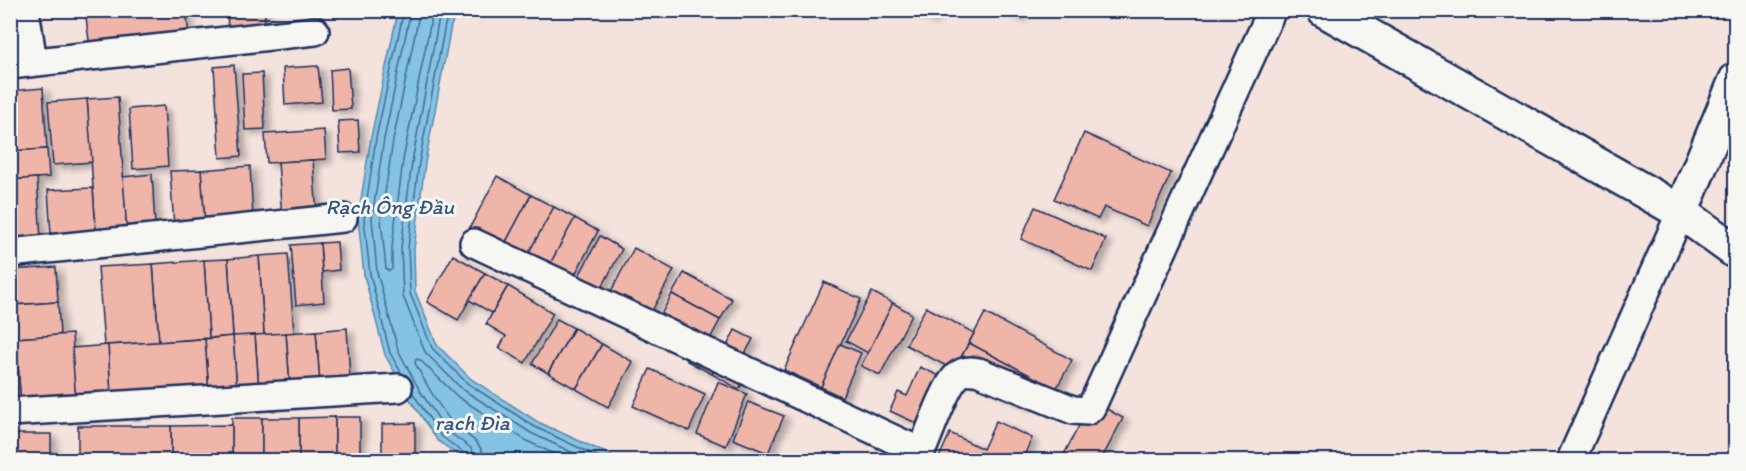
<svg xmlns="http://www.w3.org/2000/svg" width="1746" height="471" font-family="Itim,sans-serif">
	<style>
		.water { fill: #84c3e4; stroke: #5a88ae; stroke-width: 1.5 }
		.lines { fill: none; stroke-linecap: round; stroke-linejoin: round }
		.shore { stroke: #456a94; stroke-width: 1.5 }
		.building { fill: #efb5a8; stroke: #1b2f5e; stroke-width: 1.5; filter: url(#shadow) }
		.service-casing { stroke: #1b2f5e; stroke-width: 32 }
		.minor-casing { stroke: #1b2f5e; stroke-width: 38 }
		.service { stroke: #f6f6f2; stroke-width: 27 }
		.minor { stroke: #f6f6f2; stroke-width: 33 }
		.labels { text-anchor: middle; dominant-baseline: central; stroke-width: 6; stroke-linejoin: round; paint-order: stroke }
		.water-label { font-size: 21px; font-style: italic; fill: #355480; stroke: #f6f6f2 }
	</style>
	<defs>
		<filter id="shadow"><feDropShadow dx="6" dy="4" stdDeviation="3" flood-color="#0004"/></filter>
	</defs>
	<rect width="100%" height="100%" fill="#f4e2dc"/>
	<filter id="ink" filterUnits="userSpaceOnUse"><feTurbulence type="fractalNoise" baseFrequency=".0167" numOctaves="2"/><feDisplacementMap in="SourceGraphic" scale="12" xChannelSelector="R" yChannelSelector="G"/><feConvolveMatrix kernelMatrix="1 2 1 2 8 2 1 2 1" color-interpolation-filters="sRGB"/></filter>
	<g filter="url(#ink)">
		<!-- water -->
		<path class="water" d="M398,11H457L451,26L425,163L414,249L415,291L424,313L437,345L471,379L538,422L621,460H465L437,440L409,398L385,355L364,275L358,218L371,137Z"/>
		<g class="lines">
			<!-- shore -->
			<g class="shore">
				<path d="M411,10L384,139L372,218L377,272L398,350L420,391L446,430L471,448L475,460"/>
				<path d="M420,10L393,141L381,219L386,269L389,271L392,269V247L403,160L433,10"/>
				<path d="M442,10L438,23L412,162L401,248L403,296L425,352L462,389L531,433L588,460"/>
				<path d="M450,10L445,25L419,163L408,248L410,293L432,348L467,383L535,427L605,460"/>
				<path d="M402,374L390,353L370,274L364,219L376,138L404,10"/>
				<path d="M412,392L441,436L465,454L467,460"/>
				<path d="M484,460C483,442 468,437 456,426C442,414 424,380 415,363L416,359L420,360L458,397L527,441L567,460"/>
			</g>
		</g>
		<!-- building -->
		<g class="building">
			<path d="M85,10H186L189,35L90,48Z"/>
			<path d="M228,10H265L264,37L227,36Z"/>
			<path d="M912,10H936L931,20Z"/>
			<path d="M1005,10H1022L1018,18Z"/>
			<path d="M234,65L241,156L220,158L214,67Z"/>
			<path d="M318,66L322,102L285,105L283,68Z"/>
			<path d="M348,68L351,109L332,110L330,70Z"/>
			<path d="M262,73L265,129L245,130L242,74Z"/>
			<path d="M43,88L47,149L10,151V91Z"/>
			<path d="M118,97L128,245L97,247L87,99Z"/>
			<path d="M87,99L92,162L53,165L48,102Z"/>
			<path d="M164,106L168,166L133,169L129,109Z"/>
			<path d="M358,120L360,152L340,153L338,121Z"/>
			<path d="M324,130L326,159L267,163L265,134Z"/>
			<path d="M1084,133L1171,173L1147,226L1104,207L1098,219L1054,199Z"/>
			<path d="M47,149L49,177L10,180V151Z"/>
			<path d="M313,160L318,230L283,233L278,162Z"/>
			<path d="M250,166L254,235L206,238L201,170Z"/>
			<path d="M201,170L206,238L175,240L170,171Z"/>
			<path d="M152,174L156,243L128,245L123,177Z"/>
			<path d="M497,176L531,195L500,253L466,235Z"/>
			<path d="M37,178L42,255L18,257L16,224L10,225V180Z"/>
			<path d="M93,188L97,247L52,250L48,190Z"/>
			<path d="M531,195L554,207L522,265L500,253Z"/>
			<path d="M554,207L575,218L543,277L522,265Z"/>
			<path d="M1035,207L1106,239L1092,271L1021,239Z"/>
			<path d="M575,218L598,231L563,297L539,284Z"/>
			<path d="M600,236L622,249L590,310L568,297Z"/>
			<path d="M337,242L339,270L322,272L320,243Z"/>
			<path d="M320,243L324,302L296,305L291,245Z"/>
			<path d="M634,248L674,270L641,331L601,310Z"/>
			<path d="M288,254L294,333L264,335L259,256Z"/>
			<path d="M453,255L485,273L458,320L427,302Z"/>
			<path d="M259,256L264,335L233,336L228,259Z"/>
			<path d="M228,259L233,336L209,338L204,260Z"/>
			<path d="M204,260L209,338L159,342L153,264Z"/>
			<path d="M153,264L159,342L104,345L98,267Z"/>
			<path d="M56,267L58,302L10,305V270Z"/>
			<path d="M485,273L508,286L492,313L469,300Z"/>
			<path d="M684,273L732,299L720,320L672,294Z"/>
			<path d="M824,282L861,299L821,387L784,370Z"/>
			<path d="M508,286L553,313L525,363L499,348L506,336L486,324Z"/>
			<path d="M872,292L893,303L868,353L846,341Z"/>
			<path d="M672,294L720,320L706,346L658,320Z"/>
			<path d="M58,302L60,335L16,338L13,305Z"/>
			<path d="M893,303L912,314L880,375L861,366Z"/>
			<path d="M926,307L974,333L954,370L906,345Z"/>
			<path d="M985,313L1072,360L1056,389L969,343Z"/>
			<path d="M557,319L574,328L548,373L532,364Z"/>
			<path d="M347,328L351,396L321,398L316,331Z"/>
			<path d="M574,328L602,344L576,389L548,373Z"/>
			<path d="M735,330L753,339L742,359L725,350Z"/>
			<path d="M316,331L321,398L291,400L286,333Z"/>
			<path d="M286,333L291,400L260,403L255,335Z"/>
			<path d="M72,334L77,415L22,419L16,338Z"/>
			<path d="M255,335L260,403L238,405L233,336Z"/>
			<path d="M233,336L238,405L210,406L205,339Z"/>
			<path d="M16,338L22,419L10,420V339Z"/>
			<path d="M205,339L210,406L112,413L108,345Z"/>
			<path d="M698,341L722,354L712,374L687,361Z"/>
			<path d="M969,343L1039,380L1025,406L954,370Z"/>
			<path d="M602,344L633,362L608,407L576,389Z"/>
			<path d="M840,344L861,353L842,397L821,387Z"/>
			<path d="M108,345L112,413L77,415L72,348Z"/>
			<path d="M722,354L750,369L739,389L712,374Z"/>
			<path d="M920,367L948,380L927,428L890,411L898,392L907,396Z"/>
			<path d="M650,369L705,394L689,431L633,406Z"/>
			<path d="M718,382L747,394L726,446L697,434Z"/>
			<path d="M1092,401L1123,418L1101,460H1061Z"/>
			<path d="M748,402L784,416L768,453L733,439Z"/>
			<path d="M335,417V460H299V418Z"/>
			<rect x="335" y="417" width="25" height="43"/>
			<rect x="232" y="418" width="30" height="42"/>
			<rect x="262" y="418" width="37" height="42"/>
			<path d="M996,421L1032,438L1022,460H938L950,433L983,449Z"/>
			<path d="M415,423V460H382V424Z"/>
			<path d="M232,425V460H171V426Z"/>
			<rect x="78" y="426" width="93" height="34"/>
			<rect x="12" y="434" width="39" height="26"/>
		</g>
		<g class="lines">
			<defs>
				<g id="service">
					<path d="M25,10L33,62"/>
					<path d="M10,65L315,31"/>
					<path d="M474,243L921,452C929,435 944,388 957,376C964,370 971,370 979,372L1073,410L1087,411L1091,408L1272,10"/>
					<path d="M10,253L343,218"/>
					<path d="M10,412L398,388"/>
					<path d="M1571,460L1681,212"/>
				</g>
				<g id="minor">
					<path d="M1324,10L1681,212L1736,252"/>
					<path d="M1681,212L1736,80"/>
				</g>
			</defs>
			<!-- service casing -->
			<use href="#service" class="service-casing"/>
			<!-- minor casing -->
			<use href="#minor" class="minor-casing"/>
			<!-- service -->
			<use href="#service" class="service"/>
			<!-- minor -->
			<use href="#minor" class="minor"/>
		</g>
	</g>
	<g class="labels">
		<!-- water labels -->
		<g class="water-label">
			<text x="390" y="206">Rạch Ông Đầu</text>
			<text x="472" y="422">rạch Đìa</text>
		</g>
	</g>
	<!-- margin -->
	<rect width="1746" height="471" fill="none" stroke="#f6f6f2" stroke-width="36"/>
	<rect x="18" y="18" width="1710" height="435" fill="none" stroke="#1b2f5e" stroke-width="2" filter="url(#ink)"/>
</svg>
